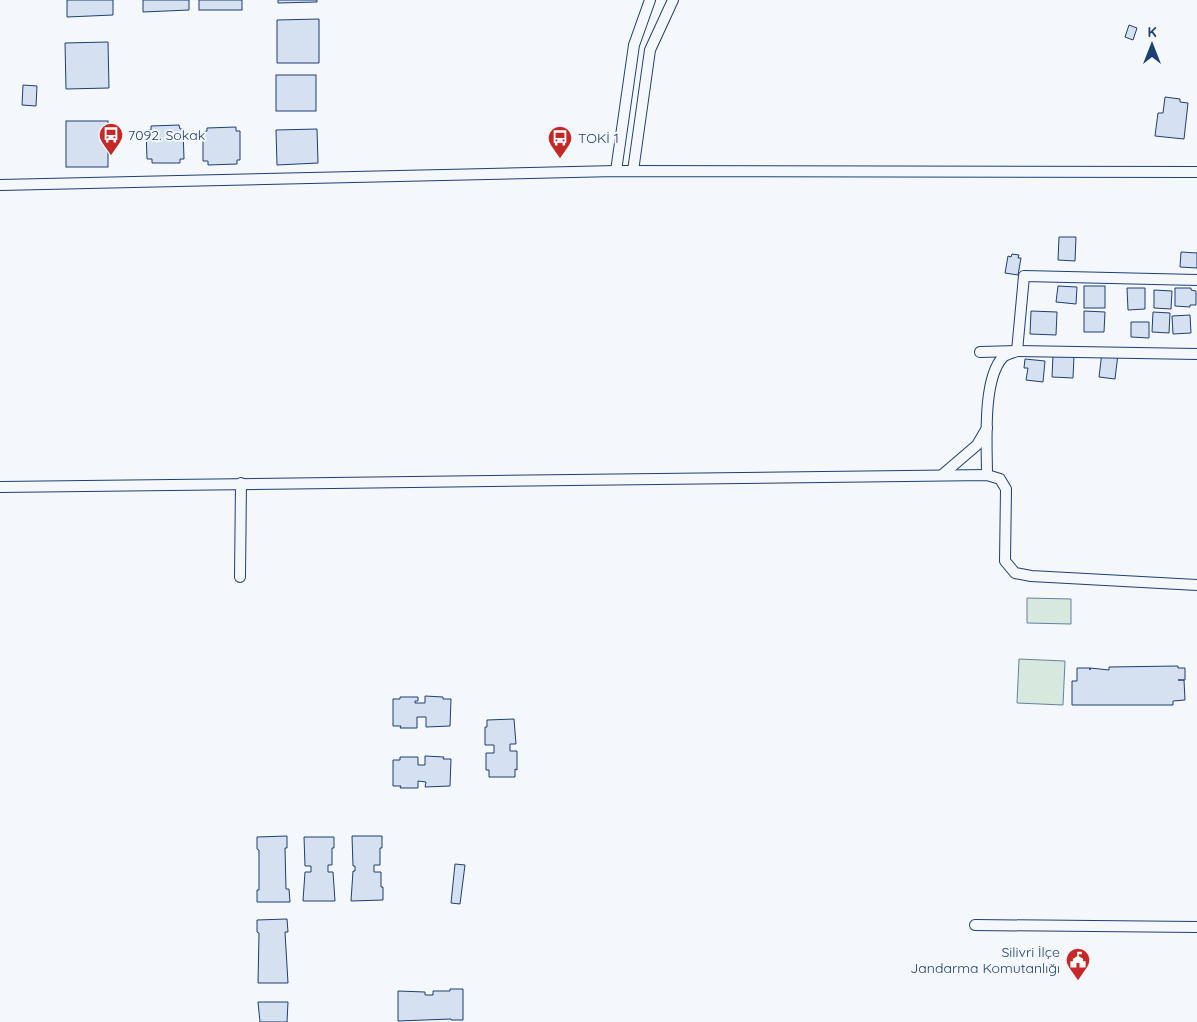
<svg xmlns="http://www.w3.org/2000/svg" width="1197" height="1022" font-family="Quicksand,sans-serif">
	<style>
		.green { fill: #d7e8df; stroke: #687fa3 }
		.building { fill: #d5e0f0; stroke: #1d3f73 }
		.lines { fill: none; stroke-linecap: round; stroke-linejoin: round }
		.street-casing { stroke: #1d3f73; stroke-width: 12 }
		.street { stroke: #f4f7fb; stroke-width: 10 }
		.labels { text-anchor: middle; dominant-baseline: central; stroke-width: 4; stroke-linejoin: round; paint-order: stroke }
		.poi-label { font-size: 14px; fill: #1d3f73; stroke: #f4f7fb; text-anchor: start }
	</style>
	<rect width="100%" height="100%" fill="#f4f7fb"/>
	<!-- green -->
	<g class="green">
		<path d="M1027,598L1071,599V624L1027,623Z"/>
		<path d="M1019,659L1065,661L1063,705L1017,703Z"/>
	</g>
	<!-- building -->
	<g class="building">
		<path d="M67,0H113V15L67,17Z"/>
		<path d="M143,0H189V10L143,12Z"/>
		<rect x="199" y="0" width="43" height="10"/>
		<path d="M278,0H317V2L278,3Z"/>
		<path d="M319,19V63H277V20Z"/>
		<path d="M1129,25L1137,28L1133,40L1125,37Z"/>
		<path d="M108,42L109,88L66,89L65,43Z"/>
		<rect x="276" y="75" width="40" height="36"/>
		<path d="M23,85L37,86L36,106L22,105Z"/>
		<path d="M1165,97L1180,99V102L1188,103L1184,139L1155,136L1158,113H1163Z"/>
		<rect x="66" y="121" width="42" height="46"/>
		<path d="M179,125L180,129H183L184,159H180V163H152V159H147L146,130H151V126Z"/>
		<path d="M236,127V131H240V160H237V164L208,165V161H203V132L207,131V128Z"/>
		<path d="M317,129L318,163L277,165L276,130Z"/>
		<path d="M1059,237H1076L1075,261L1058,260Z"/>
		<path d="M1181,252L1197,253V268L1180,267Z"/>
		<path d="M1012,254L1019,255L1018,258H1021L1018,275L1005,273L1008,256L1011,257Z"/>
		<path d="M1058,286L1077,287L1076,304L1056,302Z"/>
		<rect x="1084" y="286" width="21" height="22"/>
		<path d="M1127,288H1145V309L1128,310Z"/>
		<path d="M1175,288H1191V290L1196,291V305H1190V307L1175,306Z"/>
		<path d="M1154,290L1172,291L1171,309L1154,308Z"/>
		<path d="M1031,311L1057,312L1056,335L1030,334Z"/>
		<path d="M1084,311L1105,312L1104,332H1084Z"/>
		<path d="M1153,312L1170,313L1169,333L1152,332Z"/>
		<path d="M1190,315L1191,333L1173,334L1172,316Z"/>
		<path d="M1131,322H1149V338L1131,337Z"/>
		<path d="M1102,352L1118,354L1115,379L1099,377Z"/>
		<path d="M1053,355L1074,356L1073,378L1052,377Z"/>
		<path d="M1025,359L1045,361L1043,382L1026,380L1028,368H1024Z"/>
		<path d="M1178,666V668H1185V680H1178H1184L1185,700L1173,701V705H1072V681H1077V668H1090V670V668L1109,670V667Z"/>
		<path d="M425,696L443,697V699H451L450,726L426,727V717H417V728H400L401,726H393V699H400V697H418V701H415V703H425Z"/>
		<path d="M514,719L516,744H510V751H517V770L515,769V777H489V770H486V753H494V745H485V727H487V720Z"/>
		<path d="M425,756L444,757L443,759H451L450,786L425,787L426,782L418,781V788H400L401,786H393V760H400V757H418V765H425Z"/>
		<path d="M287,836V848H285L286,889H289L290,902H257V890H259V850L257,849V837Z"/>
		<path d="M352,836H382V848H380V865H374V872H381V887H383V900L351,901L353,871H355V866H353Z"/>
		<path d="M304,837H334V848H332V865H328V872H333L335,901H303L305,872H311V866H305Z"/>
		<path d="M455,864L465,865L460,904L451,903Z"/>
		<path d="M287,919L288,932H285L288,983H258L259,933L257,932V920Z"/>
		<path d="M450,989H463V1020H451V1019L398,1021V991L425,992V995H433V991H450Z"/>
		<path d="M258,1002H288L287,1022H260Z"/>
	</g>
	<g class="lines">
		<defs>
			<g id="street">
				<path d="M616,171L634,45L650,0"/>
				<path d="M633,171L650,50L673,0"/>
				<path d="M0,185L616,171L1197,172"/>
				<path d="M980,352L1017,351L1197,354"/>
				<path d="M942,475L977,445L987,428"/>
				<path d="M987,475C987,445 982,379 1003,357C1007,354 1012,353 1017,351L1024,276L1197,280"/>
				<path d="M0,487L987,475L1000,479L1006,489L1005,561L1015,573L1031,576L1197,585"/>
				<path d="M240,577L241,483"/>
				<path d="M975,925L1197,927"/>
			</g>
		</defs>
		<!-- street casing -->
		<use href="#street" class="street-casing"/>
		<!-- street -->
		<use href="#street" class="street"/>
	</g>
	<!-- icons -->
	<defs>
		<symbol id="bus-pin" viewBox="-11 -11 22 30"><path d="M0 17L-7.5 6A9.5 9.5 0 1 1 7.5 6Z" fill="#c62828" stroke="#f4f7fb"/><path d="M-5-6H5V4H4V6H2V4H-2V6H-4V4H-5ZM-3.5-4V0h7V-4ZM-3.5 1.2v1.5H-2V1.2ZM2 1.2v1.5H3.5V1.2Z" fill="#fff"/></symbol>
		<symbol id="civic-pin" viewBox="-11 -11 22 30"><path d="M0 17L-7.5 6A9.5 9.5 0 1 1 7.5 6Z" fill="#c62828" stroke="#f4f7fb"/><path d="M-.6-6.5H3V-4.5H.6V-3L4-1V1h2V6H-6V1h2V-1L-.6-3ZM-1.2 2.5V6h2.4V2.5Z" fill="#fff"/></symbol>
	</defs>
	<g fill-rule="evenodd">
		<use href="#bus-pin" x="97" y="121" width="28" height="38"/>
		<use href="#bus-pin" x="546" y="124" width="28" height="38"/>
		<use href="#civic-pin" x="1064" y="946" width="28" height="38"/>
	</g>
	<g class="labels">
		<!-- poi labels -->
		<g class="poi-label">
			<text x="128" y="135">7092. Sokak</text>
			<text x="578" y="138">TOKİ 1</text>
			<text x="1060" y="952" text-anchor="end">Silivri İlçe<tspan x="1060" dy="16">Jandarma Komutanlığı</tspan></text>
		</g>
	</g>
	<!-- north arrow -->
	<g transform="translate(1152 45)" stroke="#f4f7fb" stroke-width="4" paint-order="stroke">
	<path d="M0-4L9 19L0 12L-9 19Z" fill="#1d3f73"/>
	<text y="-8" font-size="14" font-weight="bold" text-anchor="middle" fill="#1d3f73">K</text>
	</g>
</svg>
